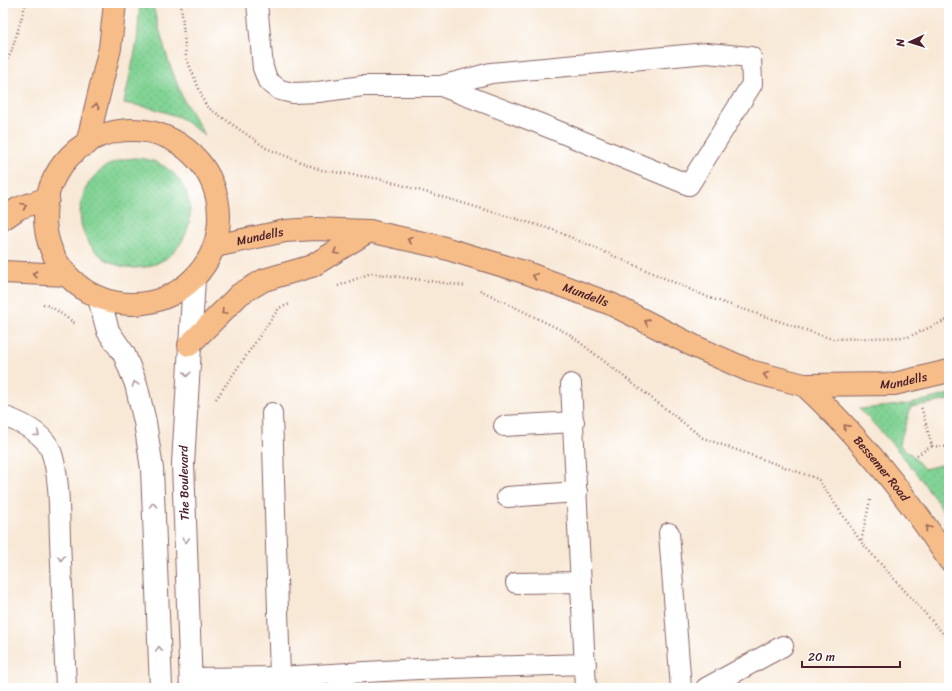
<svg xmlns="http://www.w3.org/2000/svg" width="952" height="691" font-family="Sriracha,sans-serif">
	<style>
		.grass { fill: url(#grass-dots); stroke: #667960 }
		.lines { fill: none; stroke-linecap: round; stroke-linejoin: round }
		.service-casing { stroke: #876567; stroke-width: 22 }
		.minor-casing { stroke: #876567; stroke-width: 24 }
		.primary-casing { stroke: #876567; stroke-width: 24 }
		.path { stroke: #876567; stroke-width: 2.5; stroke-dasharray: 1 3; stroke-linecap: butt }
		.service { stroke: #fff; stroke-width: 20 }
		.minor { stroke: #fff; stroke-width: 22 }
		.primary { stroke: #f7bd88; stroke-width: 22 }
		.oneway { stroke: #986655 }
		.oneway2 { stroke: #ae9aa0 }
		.labels { text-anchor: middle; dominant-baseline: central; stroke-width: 3; stroke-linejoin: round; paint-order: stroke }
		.street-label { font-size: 12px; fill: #4a1f2b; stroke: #fff }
	</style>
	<defs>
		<pattern id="grass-dots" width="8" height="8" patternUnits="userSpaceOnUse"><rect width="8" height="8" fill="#82d394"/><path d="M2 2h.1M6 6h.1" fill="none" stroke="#72b580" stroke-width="1.8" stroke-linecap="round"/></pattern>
	</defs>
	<rect width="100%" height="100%" fill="#fff"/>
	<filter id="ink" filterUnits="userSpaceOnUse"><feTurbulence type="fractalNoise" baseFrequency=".025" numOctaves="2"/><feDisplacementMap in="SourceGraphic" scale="8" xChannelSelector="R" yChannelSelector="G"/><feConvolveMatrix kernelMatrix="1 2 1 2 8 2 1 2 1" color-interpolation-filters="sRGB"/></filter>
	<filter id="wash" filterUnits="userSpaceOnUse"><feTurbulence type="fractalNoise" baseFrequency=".012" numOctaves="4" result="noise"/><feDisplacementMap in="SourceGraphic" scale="16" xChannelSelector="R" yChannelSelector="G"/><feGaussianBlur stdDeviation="0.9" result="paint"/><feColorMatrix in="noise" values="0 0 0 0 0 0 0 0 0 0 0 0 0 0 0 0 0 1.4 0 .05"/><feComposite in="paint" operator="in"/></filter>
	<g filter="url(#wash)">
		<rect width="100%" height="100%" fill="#f8e8d6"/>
		<!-- grass -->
		<g class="grass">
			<path d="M140,3H152L168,60L183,99L205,135L179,117L152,108L124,103L137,42Z"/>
			<circle cx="135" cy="213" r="55"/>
			<path d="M949,394V400L911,407L899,445L912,455L924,469L949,463V520C923,479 894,443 859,409L911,404Z"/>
		</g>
	</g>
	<g filter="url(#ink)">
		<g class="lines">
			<defs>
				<g id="service">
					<path d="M257,3L263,68L268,81L280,90L293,93L318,92L363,86H441L491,73L707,53L751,57L752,84L689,185L538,123L441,86"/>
					<path d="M571,384L586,688"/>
					<path d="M272,413L280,677"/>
					<path d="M3,416C20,422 44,433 51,451C60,476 59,512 60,539C62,588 64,638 66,688"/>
					<path d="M504,426L574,422"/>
					<path d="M507,497L577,492"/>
					<path d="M669,533L681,688"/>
					<path d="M516,583L581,582"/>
					<path d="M190,678L280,677L418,669L586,664"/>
					<path d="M706,688L783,646"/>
				</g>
				<g id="minor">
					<path d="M99,298L108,331L124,354L136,384L145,422L152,469L161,688"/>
					<path d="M191,688L183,464L194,279"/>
				</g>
				<g id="primary">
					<circle cx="132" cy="217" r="87"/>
					<path d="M87,144L110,48L115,3"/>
					<path d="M3,219L19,208L48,198"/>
					<path id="s1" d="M215,246L285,231L314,229L369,231L441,247L527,273L611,304L696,347L750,371L804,385L894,384L949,371"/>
					<path d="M3,272L67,275"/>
					<path d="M189,345L240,294L264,280L312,266L369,231"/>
					<path id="s2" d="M804,385C860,437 907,496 949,560"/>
				</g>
			</defs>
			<!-- service casing -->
			<use href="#service" class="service-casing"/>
			<!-- minor casing -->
			<use href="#minor" class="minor-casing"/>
			<!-- primary casing -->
			<use href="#primary" class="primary-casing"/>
			<!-- path -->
			<g class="path">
				<path d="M181,3L186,57L206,106L266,148L321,170L381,179L554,230L710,298L832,339L908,337L949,319"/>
				<path d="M3,66L11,53L26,3"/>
				<path d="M338,286L371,273L466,286"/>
				<path d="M480,290L569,334L703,438L818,479L861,542"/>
				<path d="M43,304L50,306L76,324"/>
				<path d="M216,399L279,308L290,304"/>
				<path d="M932,446L949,447"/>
				<path d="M917,455L932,446L921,406"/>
				<path d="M870,500L861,542L949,640"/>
			</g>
			<!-- service -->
			<use href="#service" class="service"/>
			<!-- minor -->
			<use href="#minor" class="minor"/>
			<!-- primary -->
			<use href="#primary" class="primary"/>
		</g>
		<!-- one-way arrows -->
		<defs><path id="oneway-chevron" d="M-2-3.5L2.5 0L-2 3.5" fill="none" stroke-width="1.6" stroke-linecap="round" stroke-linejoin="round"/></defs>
		<g class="oneway">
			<use href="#oneway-chevron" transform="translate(96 106) rotate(-77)"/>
			<use href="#oneway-chevron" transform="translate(24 206) rotate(-22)"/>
			<use href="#oneway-chevron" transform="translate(410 240) rotate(-168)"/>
			<use href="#oneway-chevron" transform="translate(336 252) rotate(149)"/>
			<use href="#oneway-chevron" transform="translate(35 274) rotate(-178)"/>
			<use href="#oneway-chevron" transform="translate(535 276) rotate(-160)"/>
			<use href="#oneway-chevron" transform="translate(224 312) rotate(135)"/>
			<use href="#oneway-chevron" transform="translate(647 322) rotate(-154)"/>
			<use href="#oneway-chevron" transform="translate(766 375) rotate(-165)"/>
			<use href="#oneway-chevron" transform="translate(846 427) rotate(-132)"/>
			<use href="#oneway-chevron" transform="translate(928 528) rotate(-123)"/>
		</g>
		<g class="oneway2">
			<use href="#oneway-chevron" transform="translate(187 374) rotate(94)"/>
			<use href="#oneway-chevron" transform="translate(135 384) rotate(-108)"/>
			<use href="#oneway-chevron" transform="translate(37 434) rotate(38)"/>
			<use href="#oneway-chevron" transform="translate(153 505) rotate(-92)"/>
			<use href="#oneway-chevron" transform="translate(186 540) rotate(88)"/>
			<use href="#oneway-chevron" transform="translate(61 558) rotate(88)"/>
			<use href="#oneway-chevron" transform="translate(159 649) rotate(-92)"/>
		</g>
	</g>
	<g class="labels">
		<!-- street labels -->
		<g class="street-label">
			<text stroke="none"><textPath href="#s1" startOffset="46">Mundells</textPath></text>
			<text stroke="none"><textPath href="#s1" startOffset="382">Mundells</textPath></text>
			<text stroke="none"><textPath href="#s1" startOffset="719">Mundells</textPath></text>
			<text stroke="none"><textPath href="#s2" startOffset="114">Bessemer Road</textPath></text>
			<text transform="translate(184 483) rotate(-91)">The Boulevard</text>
		</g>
	</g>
	<!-- margin -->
	<rect width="952" height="691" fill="none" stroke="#fff" stroke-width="16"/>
	<!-- north arrow -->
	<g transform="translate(910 42) rotate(266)" stroke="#ffffff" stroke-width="3" paint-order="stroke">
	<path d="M0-3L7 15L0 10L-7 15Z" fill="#4a1f2b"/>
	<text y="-6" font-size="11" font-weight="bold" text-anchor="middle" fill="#4a1f2b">N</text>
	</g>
	<!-- scale -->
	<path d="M802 661v6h98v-6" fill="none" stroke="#4a1f2b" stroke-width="2"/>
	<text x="808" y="661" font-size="12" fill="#4a1f2b" stroke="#ffffff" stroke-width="3" paint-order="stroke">20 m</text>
</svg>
